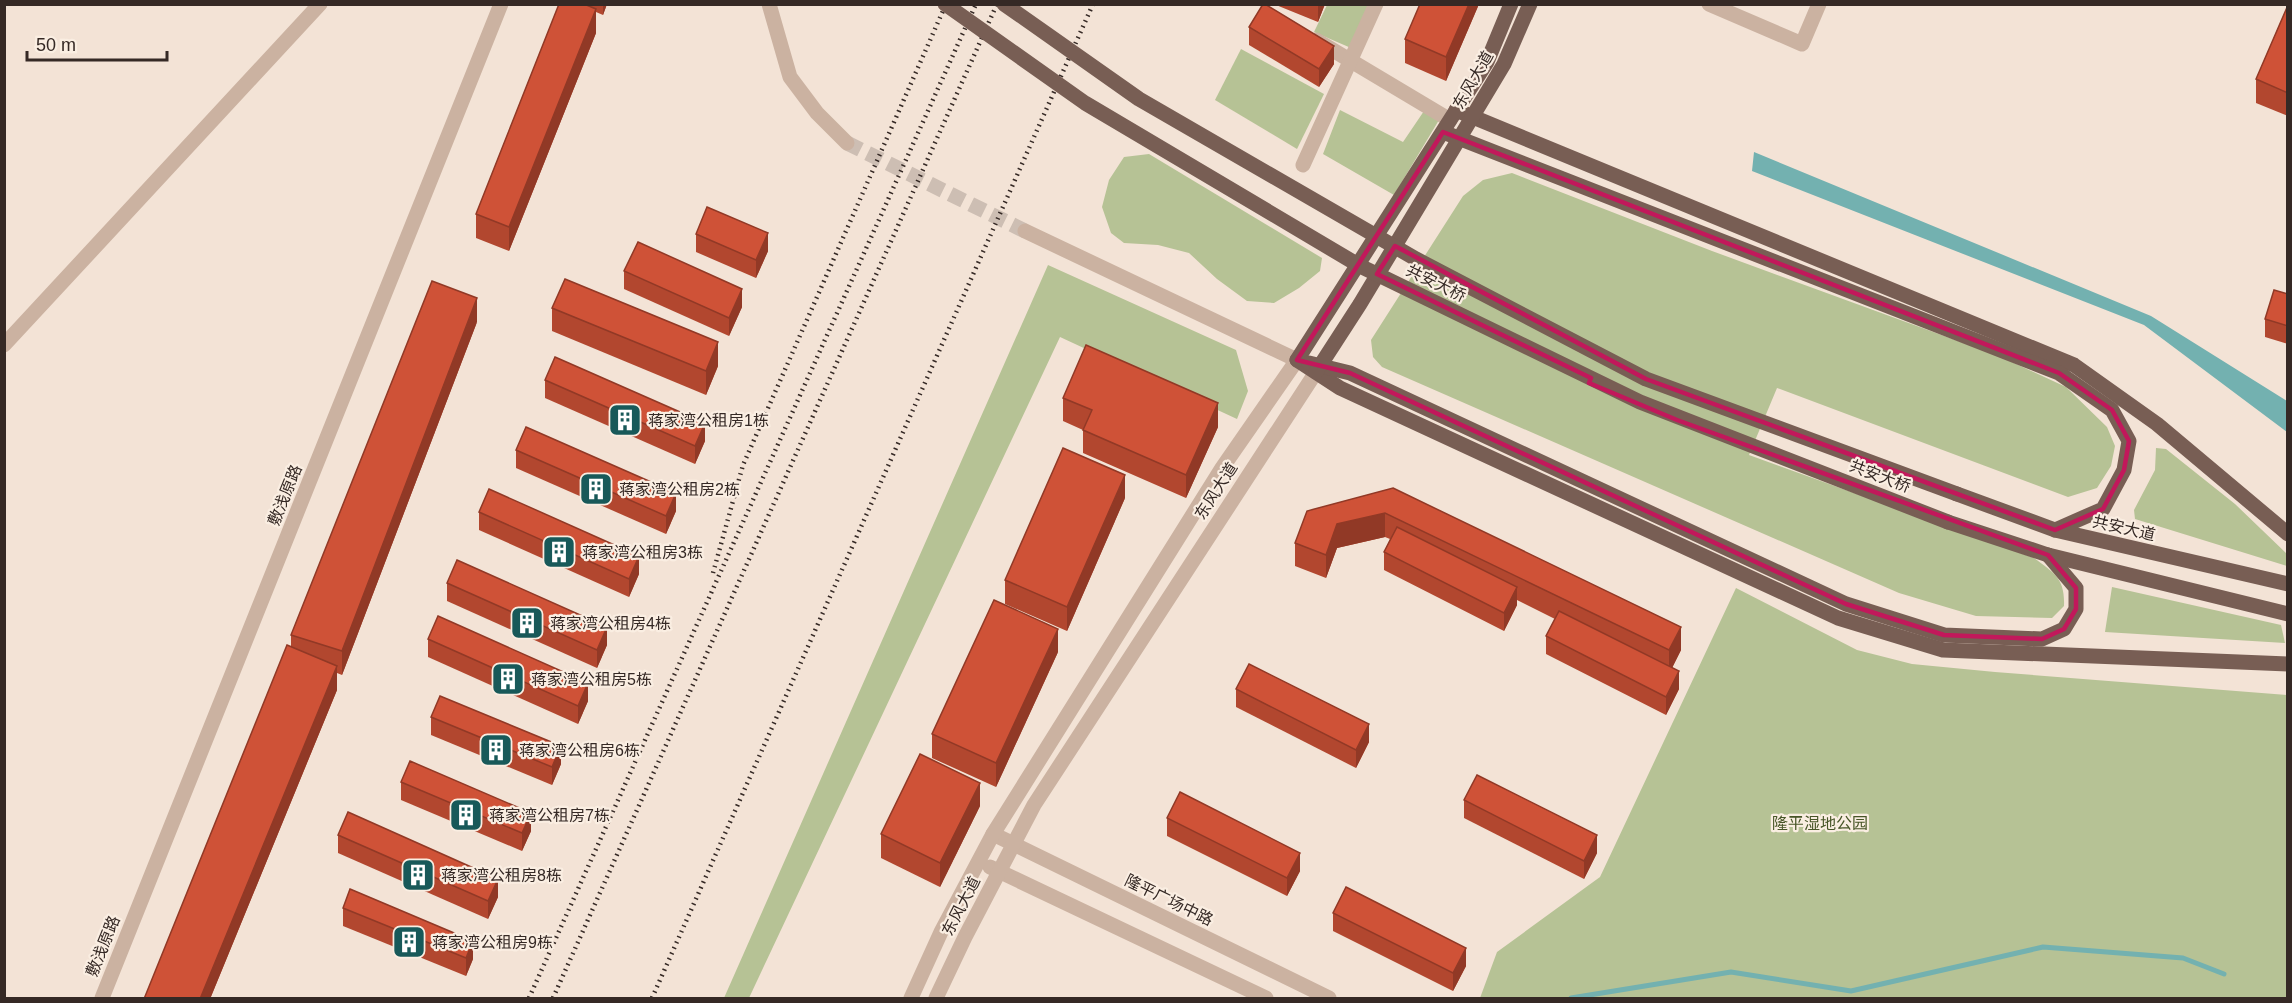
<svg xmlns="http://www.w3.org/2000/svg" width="2292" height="1003" font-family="Arial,'Noto Sans SC',sans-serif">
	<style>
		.green { fill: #b6c295 }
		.water { fill: #73b1b0 }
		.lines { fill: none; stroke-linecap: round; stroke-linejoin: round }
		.stream { stroke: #73b1b0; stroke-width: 5 }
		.minor-tunnel { stroke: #cdbeb3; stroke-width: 15; stroke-dasharray: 15 8; stroke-linecap: butt }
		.minor { stroke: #cbb2a1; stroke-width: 15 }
		.major { stroke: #785e54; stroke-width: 15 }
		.rail { stroke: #352925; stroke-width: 4.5; stroke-dasharray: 1.5 4.5; stroke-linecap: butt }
		.major-bridge { stroke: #785e54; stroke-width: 15 }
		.wall { fill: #b2472f }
		.shaded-wall { fill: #913926 }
		.building { fill: #cf5237; stroke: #913926; stroke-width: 1.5 }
		.marked { fill: none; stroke: #c2185b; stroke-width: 4.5; stroke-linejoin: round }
		.labels { text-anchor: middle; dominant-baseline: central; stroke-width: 4.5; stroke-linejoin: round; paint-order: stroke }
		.street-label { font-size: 16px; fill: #352925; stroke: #faeee2 }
		.poi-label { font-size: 16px; fill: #352925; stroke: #faeee2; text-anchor: start }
		.park-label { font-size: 16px; fill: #475527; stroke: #faeee2 }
	</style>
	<rect width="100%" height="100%" fill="#f3e3d6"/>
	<!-- green -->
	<g class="green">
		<path d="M1327,5H1370L1351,48L1314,32Z"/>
		<path d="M1241,49L1324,94L1297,149L1215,100Z"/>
		<path d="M1340,110L1403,142L1424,111L1439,120L1394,195L1323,154Z"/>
		<path d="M1149,154L1322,258L1320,271L1299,288L1274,303L1247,301L1217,279L1189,253L1158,245L1124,243L1111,233L1102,207L1109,180L1124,157Z"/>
		<path d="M1512,173L1712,251L1999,356L2066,387L2107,427L2115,446L2111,466L2097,488L2068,497L1777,388L1749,455L2034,558C2054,573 2065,578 2064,606L2052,618L1976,616L1899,593L1382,367L1373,357L1371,340L1463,196L1483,180Z"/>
		<path d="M1048,265L1236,350L1248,391L1237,419L1060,337L749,998H724Z"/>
		<path d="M2156,448L2166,449L2235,504L2287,554V566L2135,519L2134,510L2155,470Z"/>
		<path d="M2112,587L2281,625L2285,643L2105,632Z"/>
		<path d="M1736,588L1857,650L1912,664L1995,672L2287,695V998H1480L1497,952L1600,877Z"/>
	</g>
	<!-- water -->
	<path class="water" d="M1754,152L2151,316L2287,401V432L2144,325L1752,171Z"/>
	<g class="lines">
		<!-- stream -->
		<path class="stream" d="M1571,998L1731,972L1851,991L2043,947L2183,958L2224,974"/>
		<!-- minor-tunnel -->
		<path class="minor-tunnel" d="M847,143L1025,231"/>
		<!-- minor -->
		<g class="minor">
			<path d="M769,4L790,77L817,113L847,143"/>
			<path d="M1709,4L1802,44L1819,4"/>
			<path d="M1316,40L1450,120"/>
			<path d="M1303,165L1376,4"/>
			<path d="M4,345L320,4"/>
			<path d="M993,834L1329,998"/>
			<path d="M990,867L1266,998"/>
			<path d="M102,998L501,4"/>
			<path d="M911,998L941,932L993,834L1222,468L1297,360L1025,231"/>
			<path d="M936,998L965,937L1034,805L1316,372"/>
		</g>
		<!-- major -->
		<g class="major">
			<path d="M1456,110L2074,365L2157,424L2288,534"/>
			<path d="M1443,132L2059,373L2112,410L2129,441L2124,470L2103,509L2055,530"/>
			<path d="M1297,360L1340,388L1838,618L1943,650L2288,664"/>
			<path d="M1297,360L1487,62L1511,4"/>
			<path d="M1309,363L1350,373L1846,604L1944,635L2042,639L2064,629L2076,609V588L2048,555"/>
			<path d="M1316,372L1360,304L1504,64L1530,4"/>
			<path d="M1957,494L2055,530L2288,584"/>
			<path d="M1948,522L2048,555L2288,614"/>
		</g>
		<!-- rail -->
		<g class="rail">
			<path d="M713,573L743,465L946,4"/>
			<path d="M529,998L976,4"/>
			<path d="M553,998L997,4"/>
			<path d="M652,998L1093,4"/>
		</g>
		<!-- major-bridge -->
		<g class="major-bridge">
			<path d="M945,4L1085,103L1360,266L1640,402L1948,522"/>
			<path d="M1004,4L1139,99L1416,259L1646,379L1957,494"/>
		</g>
	</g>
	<!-- wall -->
	<g class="wall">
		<path d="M559,4H607L603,15L596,12V33L509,251L476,238V214Z"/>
		<path d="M1276,4H1325L1318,22L1276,5Z"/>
		<path d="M1479,4L1446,81L1405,63V39Z"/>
		<path d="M2288,5V116L2256,103V79Z"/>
		<path d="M1249,27L1334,64L1319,87L1249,45Z"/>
		<path d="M696,234L768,251L756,278L696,252Z"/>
		<path d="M624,271L742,307L729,336L624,289Z"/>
		<path d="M2288,294V344L2265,337V319Z"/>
		<path d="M552,308L718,366L706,395L552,331Z"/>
		<path d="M477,322L342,675L337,673V690L210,999H144L291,647V635Z"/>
		<path d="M545,380L705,441L695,464L545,398Z"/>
		<path d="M1063,398L1218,427L1186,498L1083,453V430L1063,421Z"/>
		<path d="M516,450L676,511L666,534L516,468Z"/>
		<path d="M1393,488L1681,650L1672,668L1679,689L1666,715L1546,654V636L1555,619L1517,600V605L1504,631L1384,570V552L1390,539L1385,537L1337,548L1326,578L1295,566V543Z"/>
		<path d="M1125,498L1067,631L1005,604V580Z"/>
		<path d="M479,512L639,574L629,597L479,530Z"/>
		<path d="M447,583L607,645L597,668L447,601Z"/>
		<path d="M428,639L588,701L578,724L428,657Z"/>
		<path d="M1058,652L996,787L932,758V734Z"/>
		<path d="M1236,689L1369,742L1356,768L1236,707Z"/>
		<path d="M431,717L561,764L552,785L431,735Z"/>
		<path d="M401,782L531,831L522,851L401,800Z"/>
		<path d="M1464,800L1597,853L1584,879L1464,818Z"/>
		<path d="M980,806L940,887L881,858V834Z"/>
		<path d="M1167,818L1300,871L1287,896L1167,836Z"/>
		<path d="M338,835L498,897L488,919L338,853Z"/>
		<path d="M343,908L473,959L466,976L343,926Z"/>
		<path d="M1333,913L1466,966L1453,991L1333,931Z"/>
	</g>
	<!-- shaded-wall -->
	<g class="shaded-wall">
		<path d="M603,4H607L603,15Z"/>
		<path d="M1318,4H1325L1318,22Z"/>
		<path d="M1469,4H1479L1446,81V57Z"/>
		<path d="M596,9V33L509,251V227Z"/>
		<path d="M1334,46V64L1319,87V69Z"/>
		<path d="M768,233V251L756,278V260Z"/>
		<path d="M742,289V307L729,336V318Z"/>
		<path d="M477,298V322L342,675V651Z"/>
		<path d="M718,342V366L706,395V371Z"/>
		<path d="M1218,403V427L1186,498V475Z"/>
		<path d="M705,423V441L695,464V446Z"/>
		<path d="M1125,475V498L1067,631V607Z"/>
		<path d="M676,493V511L666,534V516Z"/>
		<path d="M1385,513V537L1337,548L1326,578V555L1337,524Z"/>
		<path d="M639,556V574L629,597V579Z"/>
		<path d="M1517,587V605L1504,631V613Z"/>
		<path d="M607,627V645L597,668V650Z"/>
		<path d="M1681,627V650L1669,674V650Z"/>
		<path d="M1058,629V652L996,787V763Z"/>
		<path d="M337,666V690L210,999H200Z"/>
		<path d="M1679,671V689L1666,715V697Z"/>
		<path d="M588,683V701L578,724V706Z"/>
		<path d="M1369,724V742L1356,768V750Z"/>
		<path d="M561,746V764L552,785V767Z"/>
		<path d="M980,783V806L940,887V863Z"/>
		<path d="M531,813V831L522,851V833Z"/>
		<path d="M1597,835V853L1584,879V861Z"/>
		<path d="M1300,853V871L1287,896V878Z"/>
		<path d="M498,879V897L488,919V901Z"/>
		<path d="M473,941V959L466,976V958Z"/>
		<path d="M1466,948V966L1453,991V973Z"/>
	</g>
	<!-- building -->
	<g class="building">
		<path d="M559,4H584L596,9L509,227L476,214Z"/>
		<path d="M1263,4H1265L1334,46L1319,69L1249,27Z"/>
		<path d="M1420,4H1469L1446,57L1405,39Z"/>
		<path d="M2288,5V93L2256,79Z"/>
		<path d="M707,207L768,233L756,260L696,234Z"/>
		<path d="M638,242L742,289L729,318L624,271Z"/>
		<path d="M565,279L718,342L706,371L552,308Z"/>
		<path d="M432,281L477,298L342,651L291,635Z"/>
		<path d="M2274,290L2288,294V326L2265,319Z"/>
		<path d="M1086,345L1218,403L1186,475L1083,430L1092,410L1063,398Z"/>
		<path d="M555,357L705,423L695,446L545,380Z"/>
		<path d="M526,427L676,493L666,516L516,450Z"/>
		<path d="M1063,448L1125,475L1067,607L1005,580Z"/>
		<path d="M1393,488L1681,627L1669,650L1385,513L1337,524L1326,555L1295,543L1307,511Z"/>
		<path d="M489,489L639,556L629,579L479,512Z"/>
		<path d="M1397,527L1517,587L1504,613L1384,552Z"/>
		<path d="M457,560L607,627L597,650L447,583Z"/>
		<path d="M994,600L1058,629L996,763L932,734Z"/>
		<path d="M1559,611L1679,671L1666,697L1546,636Z"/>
		<path d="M438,616L588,683L578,706L428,639Z"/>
		<path d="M287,645L337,666L200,999H144Z"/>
		<path d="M1249,664L1369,724L1356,750L1236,689Z"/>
		<path d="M440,696L561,746L552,767L431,717Z"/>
		<path d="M920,754L980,783L940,863L881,834Z"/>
		<path d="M410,761L531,813L522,833L401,782Z"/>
		<path d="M1477,775L1597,835L1584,861L1464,800Z"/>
		<path d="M1180,792L1300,853L1287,878L1167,818Z"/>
		<path d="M348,812L498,879L488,901L338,835Z"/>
		<path d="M1346,887L1466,948L1453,973L1333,913Z"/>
		<path d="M350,889L473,941L466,958L343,908Z"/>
	</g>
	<!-- marked area -->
	<path class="marked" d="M1443,132L2059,373L2112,410L2129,441L2124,470L2103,509L2055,530L1646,379L1395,246L1377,274L1591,378L1589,383L1677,420L2048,555L2076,588V609L2064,629L2042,639L1944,635L1846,604L1350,373L1297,360Z"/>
	<!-- icons -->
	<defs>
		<symbol id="building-square" viewBox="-11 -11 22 22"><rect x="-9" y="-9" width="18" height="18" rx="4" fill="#185959" stroke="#faeee2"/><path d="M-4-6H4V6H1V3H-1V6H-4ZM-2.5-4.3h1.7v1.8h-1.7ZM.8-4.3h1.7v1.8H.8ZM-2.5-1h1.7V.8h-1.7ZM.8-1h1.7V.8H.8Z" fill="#fff"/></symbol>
	</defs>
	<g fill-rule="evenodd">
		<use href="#building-square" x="606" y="401" width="38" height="38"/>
		<use href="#building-square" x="577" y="470" width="38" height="38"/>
		<use href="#building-square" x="540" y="533" width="38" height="38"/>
		<use href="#building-square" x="508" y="604" width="38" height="38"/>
		<use href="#building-square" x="489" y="660" width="38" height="38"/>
		<use href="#building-square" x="477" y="731" width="38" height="38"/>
		<use href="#building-square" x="447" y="796" width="38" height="38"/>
		<use href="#building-square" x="399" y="856" width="38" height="38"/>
		<use href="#building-square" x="390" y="923" width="38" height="38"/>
	</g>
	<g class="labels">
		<!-- street labels -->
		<g class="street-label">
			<text transform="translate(1473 80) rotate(-60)">东风大道</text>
			<text transform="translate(1436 283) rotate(26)">共安大桥</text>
			<text transform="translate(1880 476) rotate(21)">共安大桥</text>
			<text transform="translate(1216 491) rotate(-57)">东风大道</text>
			<text transform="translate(285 495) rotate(-68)">敷浅原路</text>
			<text transform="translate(2124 528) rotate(13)">共安大道</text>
			<text transform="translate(1169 900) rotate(26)">隆平广场中路</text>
			<text transform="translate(961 906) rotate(-63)">东风大道</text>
			<text transform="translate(103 946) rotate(-68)">敷浅原路</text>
		</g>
		<!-- poi labels -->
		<g class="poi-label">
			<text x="648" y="420">蒋家湾公租房1栋</text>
			<text x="619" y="489">蒋家湾公租房2栋</text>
			<text x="582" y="552">蒋家湾公租房3栋</text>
			<text x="550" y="623">蒋家湾公租房4栋</text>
			<text x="531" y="679">蒋家湾公租房5栋</text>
			<text x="519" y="750">蒋家湾公租房6栋</text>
			<text x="489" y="815">蒋家湾公租房7栋</text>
			<text x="441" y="875">蒋家湾公租房8栋</text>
			<text x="432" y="942">蒋家湾公租房9栋</text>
		</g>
		<!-- park labels -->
		<g class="park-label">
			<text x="1820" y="823">隆平湿地公园</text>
		</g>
	</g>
	<!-- border -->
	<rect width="2292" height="1003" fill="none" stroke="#352925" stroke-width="12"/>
	<!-- scale -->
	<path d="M27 51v9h140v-9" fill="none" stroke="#352925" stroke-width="3"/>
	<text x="36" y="51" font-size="18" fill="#352925" stroke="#faeee2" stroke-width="4.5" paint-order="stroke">50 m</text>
</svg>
